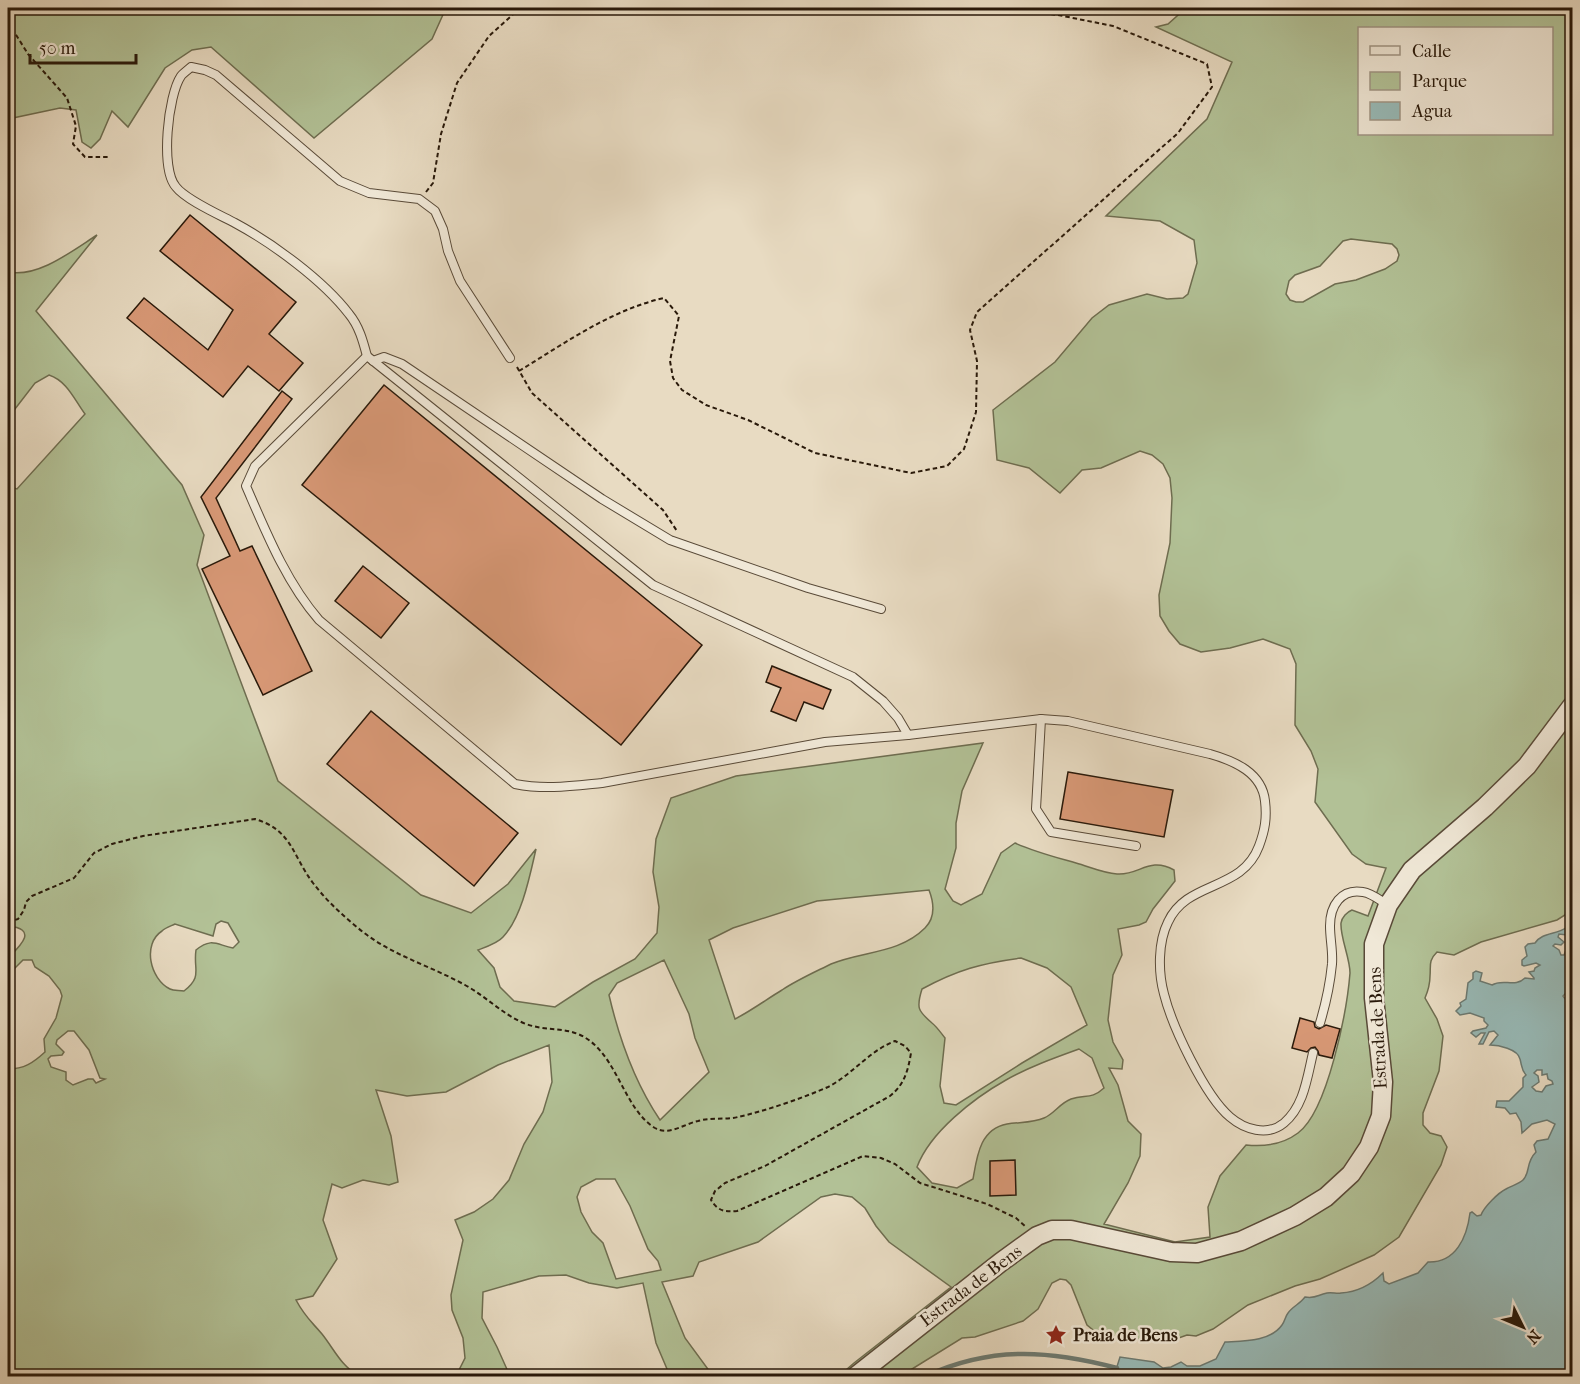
<svg xmlns="http://www.w3.org/2000/svg" width="1580" height="1384" font-family="'IM FELL French Canon',serif">
	<style>
		.green { fill: #b2c196; stroke: #6e6d50; stroke-width: 1.5; fill-rule: evenodd }
		.water { fill: #98bab7; stroke: #6c7a72; stroke-width: 1.5; fill-rule: evenodd }
		.lines { fill: none; stroke-linecap: round; stroke-linejoin: round }
		.stream { stroke: #6c7a72; stroke-width: 4.5 }
		.building { fill: #d99977; stroke: #29190a; stroke-width: 1.5 }
		.service-casing { stroke: #594a38; stroke-width: 10 }
		.tertiary-casing { stroke: #594a38; stroke-width: 21 }
		.path { stroke: #29190a; stroke-width: 2; stroke-dasharray: 4.5 3; stroke-linecap: butt }
		.service { stroke: #f0e8d7; stroke-width: 8 }
		.tertiary { stroke: #f0e8d7; stroke-width: 18 }
		.labels { text-anchor: middle; dominant-baseline: central; stroke-width: 5; stroke-linejoin: round; paint-order: stroke }
		.street-label { font-size: 18px; fill: #29190a; stroke: #f0e8d7 }
		.poi-label { font-size: 18px; font-weight: bold; fill: #29190a; stroke: #f0e8d7; text-anchor: start }
	</style>
	<rect width="100%" height="100%" fill="#e8dbc2"/>
	<filter id="stains"><feTurbulence type="fractalNoise" baseFrequency=".00333" numOctaves="4"/><feColorMatrix values="0 0 0 0 .2 0 0 0 0 .09 0 0 0 0 .02 0 0 0 .5 -.17"/></filter>
	<radialGradient id="worn" r=".72"><stop offset=".6" stop-color="#630" stop-opacity="0"/><stop offset="1" stop-color="#630" stop-opacity=".3"/></radialGradient>
	<!-- green -->
	<g class="green">
		<path d="M8,8H446L432,39L314,138L211,47L192,50L165,68L128,127L112,111L100,139L91,148L82,142L76,110L60,108L8,119V54L13,44L8,36Z"/>
		<path d="M1186,8H1572V903L1565,915L1557,920L1481,942L1454,955L1437,952C1428,961 1431,965 1430,976C1430,983 1428,991 1425,998L1437,1019L1443,1036L1439,1071L1423,1113V1125L1430,1133L1441,1136L1447,1147L1441,1165L1399,1237L1374,1255L1320,1279L1295,1286L1248,1305L1213,1329L1196,1336L1187,1335L1173,1340L1150,1341L1128,1338L1120,1340L1109,1338L1097,1333L1087,1325L1071,1285L1066,1280L1060,1279L1052,1283L1038,1309L1023,1321L975,1337L962,1338L904,1374L893,1376H839L854,1363L951,1287L889,1242L876,1226L865,1208L852,1197L835,1194L821,1197L758,1242L699,1262L693,1276L662,1282L685,1338L713,1376H670L656,1343L643,1283L617,1288L589,1283L566,1275L539,1276L483,1292L482,1318L497,1347L510,1376H456L465,1358L463,1338L452,1310L451,1295L463,1240L455,1220L474,1212L493,1199L509,1180L524,1144L543,1112L552,1082L549,1045L498,1065L446,1092L407,1096L376,1090L391,1136L398,1182L389,1185L363,1180L342,1188L332,1184L323,1220L337,1259L313,1296L296,1300C305,1317 311,1321 322,1334C334,1349 341,1366 359,1376H245L235,1373L227,1376H8V1069C24,1069 33,1063 45,1052L44,1039L56,1018L62,996L60,990L49,976L35,967L32,960H23L14,969L12,982L8,986V958C20,946 39,929 8,926V893L10,887L8,883V486L17,489L85,414C74,399 67,381 49,375L35,383L8,418V272C38,278 72,251 97,235L36,311L182,485L204,535L197,565L278,781L421,895L471,913L508,884L536,849C530,875 522,917 503,937C498,943 486,947 478,950L494,968L500,987L514,1001L555,1007L593,982L635,959L657,933L659,907L653,872L656,839L671,798L736,776L983,743L962,791L956,823V848L945,889L953,901L961,905L982,894L1001,853L1015,843C1035,852 1055,857 1076,863C1090,867 1103,873 1117,874C1139,876 1149,856 1174,870L1175,881L1153,909L1146,922L1139,925L1118,929L1122,955L1113,975L1108,1020L1113,1042L1123,1060L1122,1069L1109,1068L1118,1085L1128,1121L1141,1134L1140,1156L1128,1183L1104,1224L1175,1242L1210,1237L1208,1207L1220,1176L1246,1145C1265,1147 1282,1145 1298,1133C1328,1111 1347,1010 1350,973C1350,958 1340,937 1341,923C1342,917 1347,912 1352,910L1368,916L1386,868L1366,864L1352,854L1315,802L1318,769L1311,751L1295,725L1296,664L1290,649L1263,639L1230,648L1201,652L1180,644L1169,631L1160,616L1159,595L1170,543L1172,498L1170,478L1163,464L1152,455L1140,451L1101,468L1082,470L1060,493L1029,468L997,460L993,410L1055,362L1092,318L1109,305L1147,294L1167,299L1183,298L1188,294L1197,263L1194,240L1160,221L1106,216L1207,119L1232,62L1156,27L1168,24ZM1360,28H1552V134H1360ZM1351,239L1392,244L1397,249L1399,255L1397,261L1385,269L1356,280L1335,284L1303,302H1296L1290,300L1286,294L1289,281L1295,275L1320,266L1343,241ZM929,890C934,903 936,917 925,928C899,954 862,951 831,964C815,972 797,980 782,990C767,999 751,1011 735,1019L709,940L733,928L817,901ZM221,921L228,923L239,942L233,948C217,945 212,937 196,950C193,970 203,976 184,991C179,990 174,991 170,989C150,979 142,944 162,931C165,928 171,926 175,924L213,936L216,924ZM1021,958L1047,968L1071,987L1087,1025L1022,1063L956,1105L944,1103L940,1086L945,1038C941,1033 937,1027 932,1023C918,1011 916,1008 922,989C957,970 982,963 1021,958ZM664,960L689,1014L695,1038L709,1072L660,1120C635,1083 619,1038 609,995L617,983ZM68,1031H74L89,1050L100,1078L105,1079L96,1083L93,1079H88L73,1085L66,1080V1072L51,1067L48,1059L51,1056L62,1055L64,1052L56,1044L57,1040ZM1079,1049L1092,1058L1104,1088C1091,1100 1085,1094 1071,1099C1060,1103 1054,1114 1044,1118C1033,1123 1019,1122 1007,1124C980,1129 977,1156 973,1179L957,1188L932,1183L917,1167C930,1132 974,1098 1006,1080C1029,1067 1054,1058 1079,1049ZM596,1179H615L630,1206L648,1249L658,1261L661,1270L616,1279L603,1243L592,1232L581,1212L577,1197L581,1187Z"/>
	</g>
	<!-- water -->
	<path class="water" d="M1567,927H1572V933L1567,935L1559,934L1558,937L1564,942L1561,945L1555,944L1553,946L1559,950L1561,955H1564L1566,950L1569,955L1572,953L1569,968L1572,970L1570,976L1572,980V992L1566,993L1563,996L1566,1000H1572V1376H1114L1120,1357L1154,1362L1163,1368L1171,1367L1181,1362L1187,1366H1200L1216,1359L1225,1342C1242,1341 1270,1342 1282,1325C1285,1321 1285,1317 1288,1313C1293,1306 1300,1304 1305,1297C1316,1299 1317,1295 1327,1293C1332,1292 1337,1294 1341,1293C1357,1292 1372,1284 1383,1273L1384,1281L1389,1284L1418,1273L1428,1262C1456,1263 1467,1237 1470,1213L1472,1212L1477,1216L1481,1215C1484,1207 1498,1193 1506,1189C1511,1186 1519,1184 1523,1180C1531,1172 1525,1163 1536,1152L1534,1145L1537,1141L1548,1139L1555,1124L1547,1120L1532,1124L1522,1133L1521,1122L1516,1113L1510,1114L1505,1108L1496,1107L1497,1101H1509L1523,1087V1078L1526,1075C1521,1069 1522,1066 1520,1059C1518,1049 1498,1045 1490,1045L1498,1035L1494,1031L1489,1032L1483,1044H1479L1485,1033H1481L1476,1037L1471,1033L1473,1031L1486,1028L1488,1025L1484,1021V1018L1470,1013L1460,1015L1456,1011L1461,1006L1460,1003L1466,999L1468,983L1473,979V973L1476,971L1482,973L1480,981L1492,985C1503,978 1515,988 1525,978L1534,979V978L1529,972L1534,971L1535,968L1540,965L1536,963L1524,966L1522,965V960L1527,956L1525,947L1528,944L1535,943C1542,932 1557,935 1567,927ZM1537,1070H1542V1075L1547,1074L1548,1079L1552,1081L1553,1084L1546,1086L1542,1092L1536,1091L1532,1087L1539,1082L1538,1076L1534,1073Z"/>
	<g class="lines">
		<!-- stream -->
		<path class="stream" d="M926,1376C991,1346 1049,1350 1117,1368"/>
	</g>
	<!-- building -->
	<g class="building">
		<path d="M190,215L296,302L269,334L303,363L279,391L248,366L223,397L127,318L144,298L208,350L233,310L160,251Z"/>
		<path d="M384,385L702,645L621,745L302,485Z"/>
		<path d="M282,391L292,399L216,498L240,551L252,546L312,671L263,695L202,569L230,556L201,497Z"/>
		<path d="M363,566L409,603L381,638L335,601Z"/>
		<path d="M772,666L831,690L823,709L804,702L796,721L771,711L781,688L766,682Z"/>
		<path d="M371,711L518,833L474,886L327,764Z"/>
		<path d="M1068,772L1173,790L1164,837L1060,819Z"/>
		<path d="M1300,1018L1314,1022L1315,1027L1319,1029L1326,1025L1340,1029L1332,1058L1319,1055L1318,1051L1315,1047L1311,1048L1307,1052L1292,1048Z"/>
		<path d="M1015,1160L1016,1195L990,1196V1161Z"/>
	</g>
	<g class="lines">
		<defs>
			<g id="service">
				<path d="M367,356L653,585L853,677L883,701L898,718L908,735L825,742L602,783C572,786 545,790 515,784L319,620C286,582 266,532 246,486L255,466Z"/>
				<path d="M367,356C363,341 359,326 349,314C323,280 272,243 235,223C220,215 186,200 176,187C160,169 168,95 181,76C183,73 188,70 191,67L205,70L216,75L340,181L369,193L419,199L435,211L443,229L448,251L460,281L510,358"/>
				<path d="M373,361L384,357L402,364L602,499L670,540L808,588L881,609"/>
				<path d="M1041,719L1036,809L1051,832L1136,846"/>
				<path d="M908,735L1041,719L1068,721L1210,754C1235,761 1262,773 1265,801C1267,818 1265,830 1259,846C1242,892 1187,880 1168,922C1158,942 1158,972 1164,994C1172,1026 1205,1096 1230,1117C1244,1129 1267,1137 1284,1123C1304,1106 1307,1078 1313,1053"/>
				<path d="M1320,1023C1326,1003 1330,984 1332,964C1333,951 1330,939 1330,926C1330,906 1341,888 1363,892C1371,893 1380,900 1388,905"/>
			</g>
			<path id="tertiary" d="M856,1376L1001,1262L1037,1236L1052,1230H1071L1171,1252L1197,1253L1241,1241L1295,1216L1326,1197L1351,1174L1369,1147L1381,1116L1383,1082L1374,998V944L1388,905L1412,870L1485,807L1527,766L1572,706"/>
		</defs>
		<!-- service casing -->
		<use href="#service" class="service-casing"/>
		<!-- tertiary casing -->
		<use href="#tertiary" class="tertiary-casing"/>
		<!-- path -->
		<g class="path">
			<path d="M8,22L28,54L67,98L76,126L73,144L85,157H108"/>
			<path d="M426,192L433,183L441,134L457,83L489,36L520,8"/>
			<path d="M517,367L532,393L663,510L677,531"/>
			<path d="M519,371C565,343 611,310 664,298L679,316L670,361L673,378L682,390L706,405L748,420L815,453L911,473L947,466L964,449L976,412L977,361L970,330L977,312L1178,133L1212,87L1207,64L1113,26L1058,15L998,8"/>
			<path d="M8,922L18,919L24,910L26,902L32,896L74,878L94,853L112,844L143,836L255,819C292,830 292,855 313,883C326,900 341,914 358,928C390,955 429,965 465,985C487,997 503,1015 526,1024C546,1031 560,1027 578,1034C617,1050 622,1108 655,1128C669,1136 684,1124 698,1121C711,1117 725,1120 738,1117C765,1111 803,1098 828,1087C853,1074 869,1051 895,1041L905,1046L911,1053C908,1071 904,1085 890,1096L765,1166L725,1183L715,1191L711,1200C718,1211 724,1212 737,1211L863,1156L881,1158L895,1164L920,1183L987,1204L1016,1218L1025,1226"/>
		</g>
		<!-- service -->
		<use href="#service" class="service"/>
		<!-- tertiary -->
		<use href="#tertiary" class="tertiary"/>
	</g>
	<!-- icons -->
	<defs>
		<symbol id="sight-bare" viewBox="-9 -9 18 18"><path d="M0-6L1.8-2.2L6-1.7L2.9 1.2L3.7 5.4L0 3.3L-3.7 5.4L-2.9 1.2L-6-1.7L-1.8-2.2Z" fill="#8f2418" stroke="#f0e8d7" stroke-width="2.5" paint-order="stroke"/></symbol>
	</defs>
	<g fill-rule="evenodd">
		<use href="#sight-bare" x="1041" y="1320" width="30" height="30"/>
	</g>
	<g class="labels">
		<!-- street labels -->
		<g class="street-label">
			<text transform="translate(1378 1028) rotate(-93)">Estrada de Bens</text>
			<text transform="translate(971 1286) rotate(-37)">Estrada de Bens</text>
		</g>
		<!-- poi labels -->
		<g class="poi-label">
			<text x="1073" y="1335">Praia de Bens</text>
		</g>
	</g>
	<!-- margin -->
	<rect width="1580" height="1384" fill="none" stroke="#e8dbc2" stroke-width="30"/>
	<rect x="9" y="9" width="1562" height="1366" fill="none" stroke="#29190a" stroke-width="3"/>
	<rect x="15" y="15" width="1550" height="1354" fill="none" stroke="#29190a" stroke-width="1.5"/>
	<!-- legend -->
	<rect x="1358" y="27" width="195" height="108" fill="#f0e8d7" stroke="#a09585" stroke-width="1.5"/>
	<rect x="1370" y="46" width="30" height="9" fill="#f0e8d7" stroke="#a09585" stroke-width="1.5"/>
	<text x="1412" y="57" font-size="18" fill="#29190a">Calle</text>
	<rect x="1370" y="72" width="30" height="18" fill="#b2c196" stroke="#a09585" stroke-width="1.5"/>
	<text x="1412" y="87" font-size="18" fill="#29190a">Parque</text>
	<rect x="1370" y="102" width="30" height="18" fill="#98bab7" stroke="#a09585" stroke-width="1.5"/>
	<text x="1412" y="117" font-size="18" fill="#29190a">Agua</text>
	<!-- north arrow -->
	<g transform="translate(1523 1327) rotate(133)" stroke="#f0e8d7" stroke-width="4.5" paint-order="stroke">
	<path d="M0-4.5L10 22L0 15L-10 22Z" fill="#29190a"/>
	<text y="-9" font-size="16" font-weight="bold" text-anchor="middle" fill="#29190a">N</text>
	</g>
	<!-- scale -->
	<path d="M30 54v9h106v-9" fill="none" stroke="#29190a" stroke-width="3"/>
	<text x="39" y="54" font-size="18" fill="#29190a" stroke="#f0e8d7" stroke-width="4.5" paint-order="stroke">50 m</text>
	<rect width="100%" height="100%" filter="url(#stains)"/>
	<rect width="100%" height="100%" fill="url(#worn)"/>
</svg>
